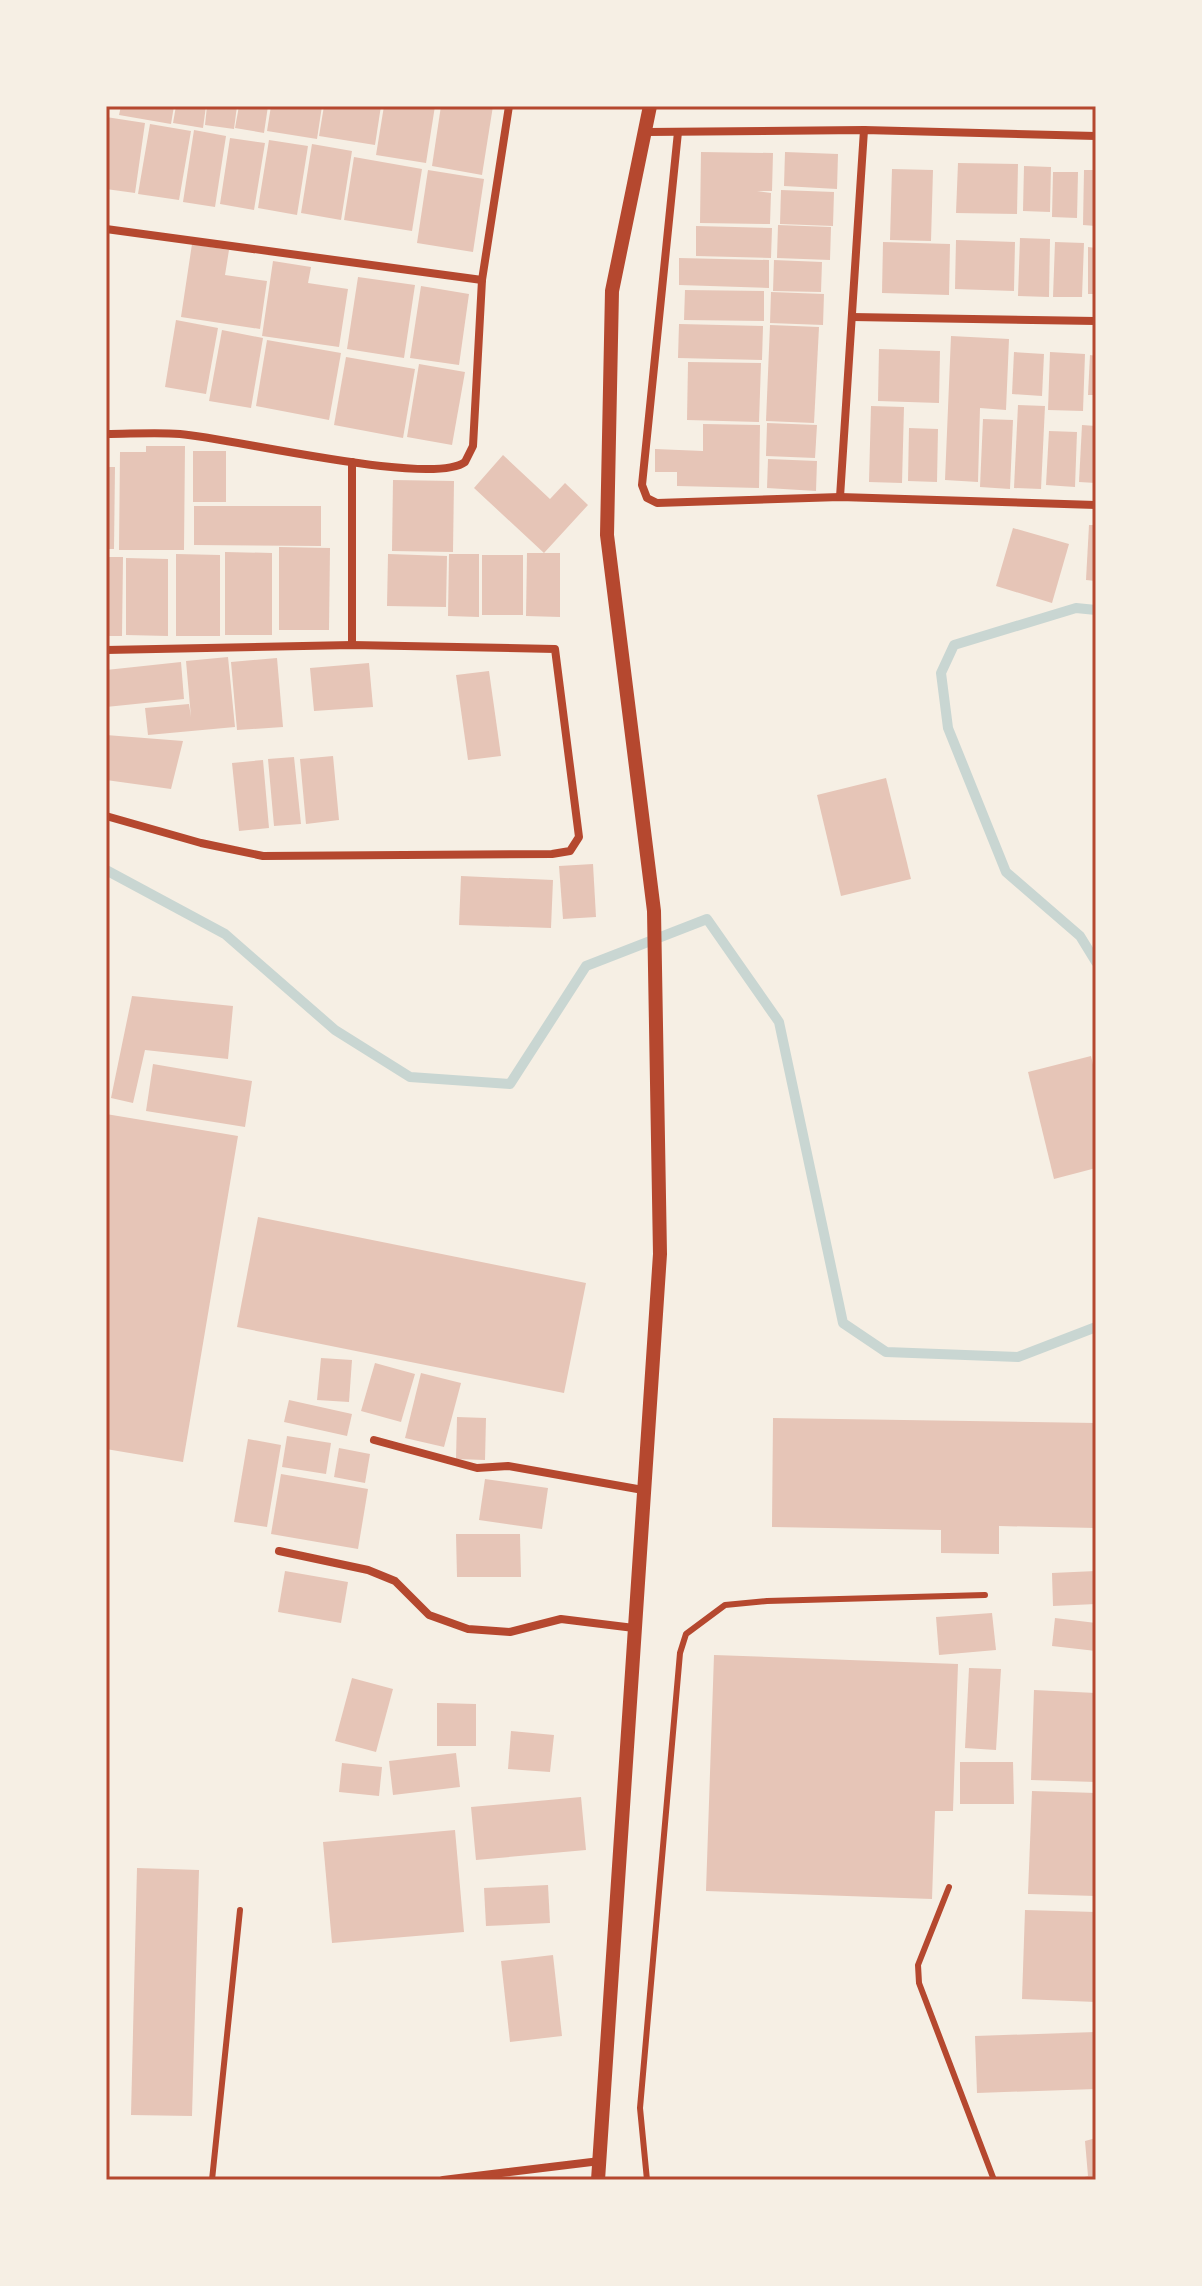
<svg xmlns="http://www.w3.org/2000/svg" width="1202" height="2286" font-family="Jost,sans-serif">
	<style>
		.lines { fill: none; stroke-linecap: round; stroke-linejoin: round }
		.stream { stroke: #c9d6d2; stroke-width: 10 }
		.building { fill: #e6c5b7 }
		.service { stroke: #b5482f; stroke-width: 6 }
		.minor { stroke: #b5482f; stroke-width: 8 }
		.tertiary { stroke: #b5482f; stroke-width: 14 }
		.neatline { fill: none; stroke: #b5482f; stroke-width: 3 }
	</style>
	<rect width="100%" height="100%" fill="#f6efe4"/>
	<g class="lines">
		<!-- stream -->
		<g class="stream">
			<path d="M1096,610L1076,608L954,645L941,673L948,728L1006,872L1080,936L1096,962"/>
			<path d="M106,870L225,934L335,1030L410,1077L510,1084L586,966L707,919L779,1022L843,1323L886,1352L1018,1357L1096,1327"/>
		</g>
	</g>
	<!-- building -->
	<g class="building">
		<path d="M121,106H174L171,124L119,115Z"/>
		<path d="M176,106H206L203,128L173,123Z"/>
		<path d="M207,106H237L234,129L205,125Z"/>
		<path d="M239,106H268L264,133L235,128Z"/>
		<path d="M271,106H322L317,139L267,131Z"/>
		<path d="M324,106H381L375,145L319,136Z"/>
		<path d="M384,106H435L426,163L376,155Z"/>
		<path d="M441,106H493L482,175L432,166Z"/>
		<path d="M106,117L145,123L135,193L106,189Z"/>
		<path d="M150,124L191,131L179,200L138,194Z"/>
		<path d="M194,130L226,136L215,207L183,202Z"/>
		<path d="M230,138L265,143L254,210L220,204Z"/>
		<path d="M269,140L308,146L297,215L258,208Z"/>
		<path d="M312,144L352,151L341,220L301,213Z"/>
		<path d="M701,152L773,153L772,191H757L771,193L770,224L700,223Z"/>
		<path d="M785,152L838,154L837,189L784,186Z"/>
		<path d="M354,157L422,169L412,231L344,220Z"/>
		<path d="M958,163L1018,164L1017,214L956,213Z"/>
		<path d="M1024,166L1051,167L1050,212L1023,211Z"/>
		<path d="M892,169L933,170L931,241L890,240Z"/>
		<path d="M428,170L484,179L473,252L417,243Z"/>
		<path d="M1084,170H1096V226L1083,225Z"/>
		<path d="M1053,172H1078L1077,218L1052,217Z"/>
		<path d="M781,190L834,192L833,226L780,224Z"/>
		<path d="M778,225L831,227L830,260L777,258Z"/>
		<path d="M696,226L772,228L771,258L696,256Z"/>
		<path d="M1020,238L1050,239L1049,297L1018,296Z"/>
		<path d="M956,240L1015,242L1014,291L955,289Z"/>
		<path d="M883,242L950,244L949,295L882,293Z"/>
		<path d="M1055,242L1084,243L1082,297H1053Z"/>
		<path d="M192,244L229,250L225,275L267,281L260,329L181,317Z"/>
		<path d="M1088,247L1096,248V294H1088Z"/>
		<path d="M679,258L769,260V288L679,285Z"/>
		<path d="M774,260L822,262L821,292L773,291Z"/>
		<path d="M273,261L311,267L308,283L348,289L339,347L262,336Z"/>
		<path d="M358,277L415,285L404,358L347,349Z"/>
		<path d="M421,286L469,294L459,365L410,358Z"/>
		<path d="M685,290L764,291V321L684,320Z"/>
		<path d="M771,292L824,294L823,325L770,323Z"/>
		<path d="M176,320L218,328L206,394L165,387Z"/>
		<path d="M679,324L763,326L762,360L678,358Z"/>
		<path d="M770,325L819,327L814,423L766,421Z"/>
		<path d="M222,330L263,338L251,408L209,401Z"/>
		<path d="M951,336L1009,339L1006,410L980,408L978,482L945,480Z"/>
		<path d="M267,340L341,353L329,420L256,406Z"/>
		<path d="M879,349L940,351L939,403L878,401Z"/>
		<path d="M1014,352L1044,354L1042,396L1012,394Z"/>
		<path d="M1050,352L1085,354L1083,411L1048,410Z"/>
		<path d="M1090,355L1096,356V395H1088Z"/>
		<path d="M346,357L415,369L403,438L334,425Z"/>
		<path d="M688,362L761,363L759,422L687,420Z"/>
		<path d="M419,364L465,372L452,445L407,437Z"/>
		<path d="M1018,405L1045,406L1041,489L1014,488Z"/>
		<path d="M871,406L904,407L902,483L869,482Z"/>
		<path d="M983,419L1013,420L1010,489L980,487Z"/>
		<path d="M767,423L817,425L815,458L766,456Z"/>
		<path d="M703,424L760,425L759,488L677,486V472H655V449L703,451Z"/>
		<path d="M1082,425L1096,426V483L1079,482Z"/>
		<path d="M909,428L938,429L937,482L908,481Z"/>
		<path d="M1049,431L1077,432L1075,487L1046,485Z"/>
		<path d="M146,446H185L184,550H119L120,452H146Z"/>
		<rect x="193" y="451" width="33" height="51"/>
		<path d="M503,455L550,499L565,483L588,505L544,553L474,488Z"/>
		<path d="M768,459L817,461L816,491L767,488Z"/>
		<path d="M106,467H115L114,549H106Z"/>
		<path d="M393,480L454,481L453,552L392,551Z"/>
		<path d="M194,506H321V546L194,545Z"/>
		<path d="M1089,525H1096V581L1086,580Z"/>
		<path d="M1013,528L1069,544L1052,603L996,586Z"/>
		<path d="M279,547L330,548L329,630H279Z"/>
		<path d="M225,552L272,553V635H225Z"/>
		<path d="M527,553H560V617L526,616Z"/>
		<path d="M176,554L220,555V636H176Z"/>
		<path d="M388,554L447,556L446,607L387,606Z"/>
		<path d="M449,554H479V617L448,616Z"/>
		<rect x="482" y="555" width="41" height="60"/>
		<path d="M106,557H123L122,636H106Z"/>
		<path d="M126,558L168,559V636L126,635Z"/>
		<path d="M228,657L235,727L148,735L145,708L189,704L191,717L186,661Z"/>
		<path d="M277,658L283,727L237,730L231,662Z"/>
		<path d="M181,662L184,699L106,707V670Z"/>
		<path d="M369,663L373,707L314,711L310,668Z"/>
		<path d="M489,671L501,756L468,760L456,675Z"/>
		<path d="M106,735L183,741L171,789L106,780Z"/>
		<path d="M333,756L339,820L306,824L300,759Z"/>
		<path d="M294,757L301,824L274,826L268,759Z"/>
		<path d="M263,760L269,828L239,831L232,763Z"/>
		<path d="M886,778L911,879L841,896L817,795Z"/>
		<path d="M593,864L596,917L563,919L559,866Z"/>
		<path d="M461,876L553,880L551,928L459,925Z"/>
		<path d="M132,996L233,1006L228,1059L145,1050L133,1103L111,1098Z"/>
		<path d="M1091,1056L1096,1078V1168L1054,1179L1028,1072Z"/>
		<path d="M153,1064L252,1081L245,1127L146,1111Z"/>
		<path d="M106,1114L238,1136L183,1462L106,1449Z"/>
		<path d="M258,1217L586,1283L564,1393L237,1327Z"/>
		<path d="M321,1358L352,1360L349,1402L317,1400Z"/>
		<path d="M375,1363L415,1374L401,1422L361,1411Z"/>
		<path d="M421,1373L461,1383L444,1447L405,1438Z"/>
		<path d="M289,1400L352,1414L347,1436L284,1422Z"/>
		<path d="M457,1417L486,1418L485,1460L456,1459Z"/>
		<path d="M773,1418L1096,1423V1528L999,1526V1554L941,1553V1530L772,1527Z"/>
		<path d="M287,1436L331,1443L326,1474L282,1467Z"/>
		<path d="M248,1439L281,1445L267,1527L234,1522Z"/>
		<path d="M339,1448L370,1454L365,1483L334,1477Z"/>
		<path d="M281,1474L368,1489L358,1549L271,1534Z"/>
		<path d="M485,1479L548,1488L542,1529L479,1520Z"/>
		<path d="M456,1534H520L521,1577H457Z"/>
		<path d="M285,1571L348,1582L341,1623L278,1612Z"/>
		<path d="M1096,1571V1604L1053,1606L1052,1573Z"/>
		<path d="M992,1613L996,1650L939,1655L936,1617Z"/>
		<path d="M1055,1618L1096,1623V1651L1052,1646Z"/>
		<path d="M714,1655L958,1664L953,1811H935L932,1899L706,1891Z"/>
		<path d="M969,1668L1001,1669L996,1750L965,1748Z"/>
		<path d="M352,1678L393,1689L376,1752L335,1741Z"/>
		<path d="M1034,1690L1096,1693V1782L1031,1780Z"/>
		<path d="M437,1703L476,1704V1746H437Z"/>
		<path d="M511,1731L554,1735L550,1772L508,1769Z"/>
		<path d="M456,1753L460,1787L393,1795L389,1761Z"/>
		<path d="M960,1762H1013L1014,1804H960Z"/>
		<path d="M342,1763L382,1767L379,1796L339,1792Z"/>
		<path d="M1032,1791L1096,1793V1896L1028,1894Z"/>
		<path d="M581,1797L586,1850L476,1860L471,1807Z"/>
		<path d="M455,1830L464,1932L332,1943L323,1842Z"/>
		<path d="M137,1868L199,1870L192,2116L131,2115Z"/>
		<path d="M548,1885L550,1923L486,1926L484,1888Z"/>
		<path d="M1025,1910L1096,1912V2002L1022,1999Z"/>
		<path d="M553,1955L562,2036L510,2042L501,1961Z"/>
		<path d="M1096,2032V2089L977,2093L975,2036Z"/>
		<path d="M1096,2138V2180H1074L1088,2176L1085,2141Z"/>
	</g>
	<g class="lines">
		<!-- service -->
		<g class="service">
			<path d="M949,1887L918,1965L919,1983L994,2180"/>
			<path d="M212,2180L240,1910"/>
			<path d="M647,2180L640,2108L680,1653L686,1634L725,1605L767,1601L985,1595"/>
		</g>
		<!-- minor -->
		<g class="minor">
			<path d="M647,132L864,130L1096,136"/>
			<path d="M678,132L642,485L647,498L657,503L840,497L1096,505"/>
			<path d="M106,229L482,280"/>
			<path d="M852,317L1096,321"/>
			<path d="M106,434C130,434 156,432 180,434C231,438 432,487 465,462L473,446L482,280L509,106"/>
			<path d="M352,462V645"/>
			<path d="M840,497L864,130"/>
			<path d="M106,650L352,645L555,649L579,837L570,851L552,854L263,856L201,843L106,816"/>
			<path d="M374,1440L477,1468L508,1466L643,1490"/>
			<path d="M279,1551L368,1570L395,1581L429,1615L468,1629L510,1632L561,1619L634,1628"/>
			<path d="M443,2180L600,2161"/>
		</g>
		<!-- tertiary -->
		<path class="tertiary" d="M598,2180L660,1254L654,911L607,535L612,291L650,106"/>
	</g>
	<!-- border -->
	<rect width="1202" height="2286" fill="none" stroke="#f6efe4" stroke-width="216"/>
	<rect x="108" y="108" width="986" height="2070" class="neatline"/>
</svg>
